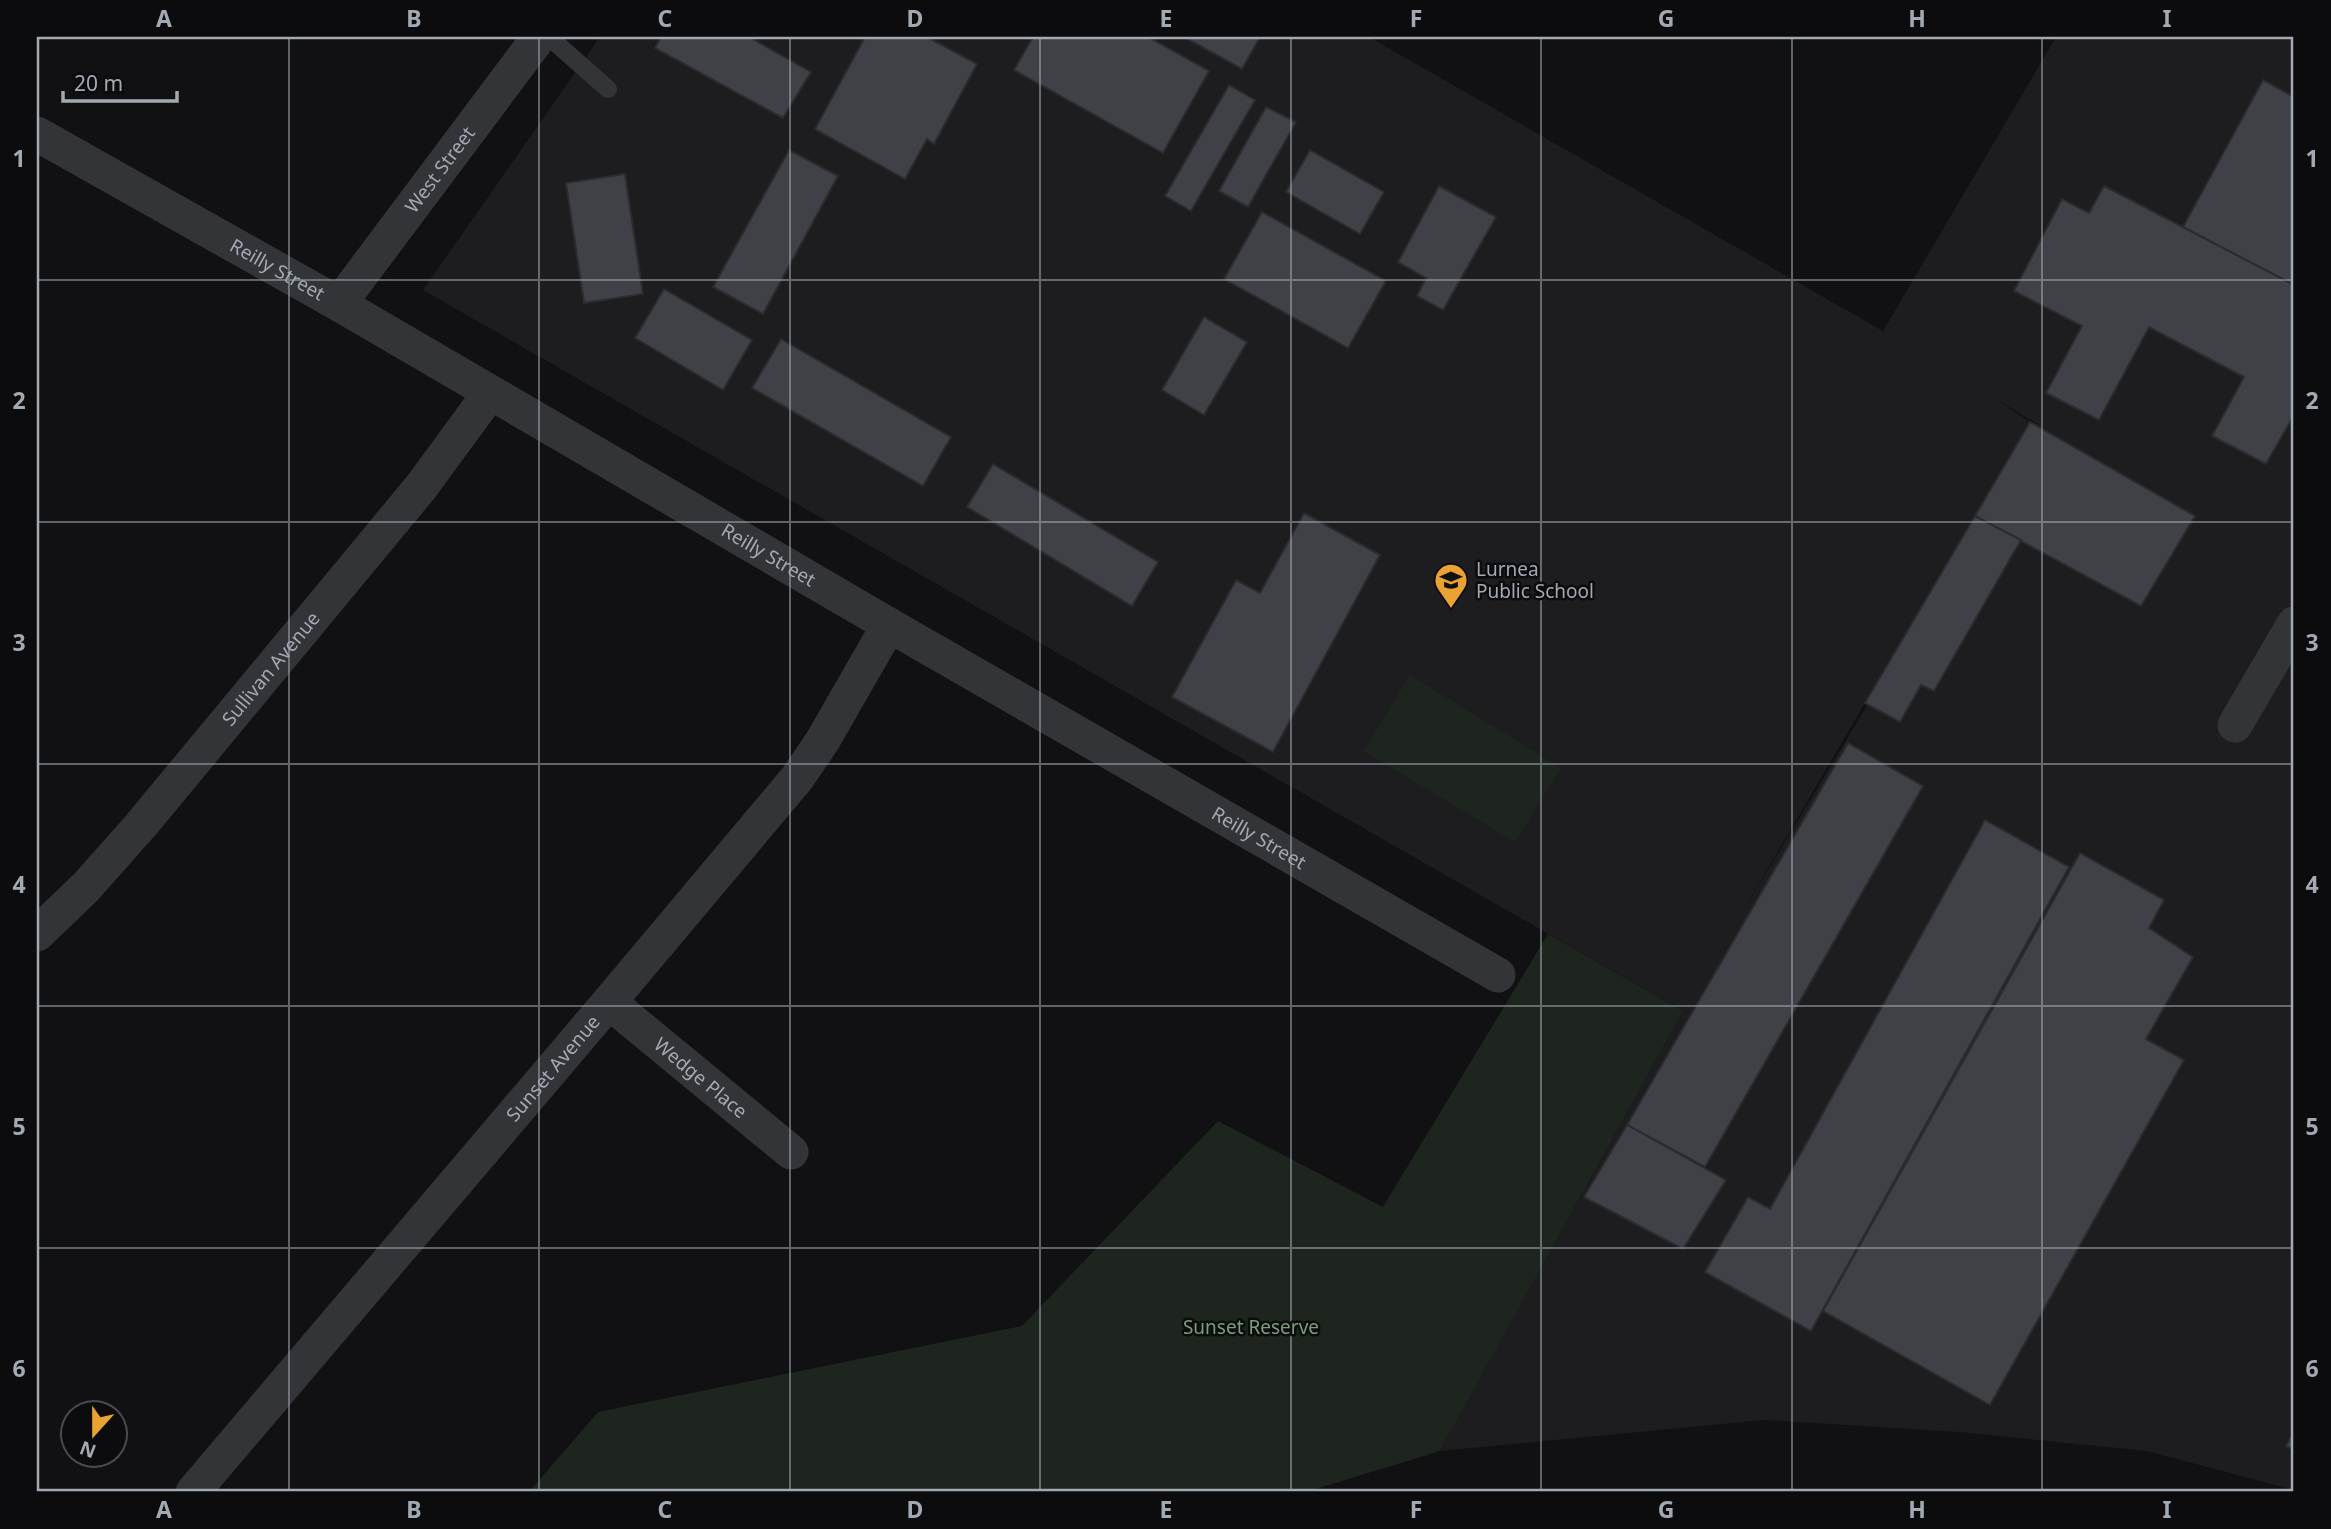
<svg xmlns="http://www.w3.org/2000/svg" width="2331" height="1529" font-family="'Noto Sans',sans-serif">
	<style>
		.built { fill: #1d1d20; fill-rule: evenodd }
		.green { fill: #1e251e }
		.building { fill: #404146; stroke: #2b2c2f; stroke-width: 2 }
		.lines { fill: none; stroke-linecap: round; stroke-linejoin: round }
		.service { stroke: #323438; stroke-width: 18 }
		.minor { stroke: #323438; stroke-width: 35 }
		.grid { fill: none; stroke: #a3a9b3; stroke-width: 2; stroke-opacity: 0.55 }
		.labels { text-anchor: middle; dominant-baseline: central; stroke-width: 5; stroke-linejoin: round; paint-order: stroke }
		.street-label { font-size: 19px; fill: #a3a9b3; stroke: #0c0c0e }
		.poi-label { font-size: 19px; fill: #a3a9b3; stroke: #0c0c0e; text-anchor: start }
		.park-label { font-size: 19px; fill: #7b9e7b; stroke: #0c0c0e }
		.neatline { fill: none; stroke: #a3a9b3; stroke-width: 2.5 }
		.grid-label { font-size: 23px; text-anchor: middle; font-weight: bold; fill: #a3a9b3 }
	</style>
	<rect width="100%" height="100%" fill="#111113"/>
	<!-- built -->
	<path class="built" d="M600,37H1369L1883,331L2056,37H2294V1490L2147,1451L1959,1432L1764,1420L1440,1451L1683,1011L423,290ZM1994,398L2037,424L1740,916L2030,422Z"/>
	<!-- green -->
	<g class="green">
		<path d="M1410,675L1561,768L1515,842L1364,751Z"/>
		<path d="M1548,934L1683,1011L1440,1451L1306,1492H529L598,1412L1022,1326L1218,1121L1383,1207Z"/>
	</g>
	<!-- building -->
	<g class="building">
		<path d="M661,37H749L811,72L783,118L655,48Z"/>
		<path d="M865,37H927L977,64L934,144L927,139L905,179L815,129Z"/>
		<path d="M1033,37H1148L1209,71L1163,153L1014,70Z"/>
		<path d="M1184,37H1260L1242,69Z"/>
		<path d="M2263,80L2294,97V285L2183,227Z"/>
		<path d="M1229,85L1255,100L1191,211L1165,196Z"/>
		<path d="M1266,107L1296,122L1248,207L1219,191Z"/>
		<path d="M789,150L838,176L763,314L713,287Z"/>
		<path d="M1310,150L1384,192L1360,234L1286,192Z"/>
		<path d="M625,174L643,294L584,303L566,183Z"/>
		<path d="M1439,186L1496,217L1443,310L1417,296L1426,278L1398,262Z"/>
		<path d="M2104,186L2294,285V415L2266,464L2212,436L2244,377L2149,327L2099,420L2046,393L2082,326L2014,291L2062,199L2089,213Z"/>
		<path d="M1262,212L1386,281L1348,348L1224,279Z"/>
		<path d="M664,289L752,340L723,390L635,338Z"/>
		<path d="M1204,317L1247,342L1204,415L1162,390Z"/>
		<path d="M781,339L951,437L923,486L752,388Z"/>
		<path d="M2030,422L2195,516L2141,606L1975,516Z"/>
		<path d="M993,464L1158,562L1132,606L967,507Z"/>
		<path d="M1304,513L1380,555L1273,752L1172,697L1236,580L1260,593Z"/>
		<path d="M1975,516L2021,540L1934,691L1921,685L1900,722L1865,703Z"/>
		<path d="M1848,743L1923,786L1705,1167L1627,1125Z"/>
		<path d="M1985,820L2069,867L1811,1331L1705,1272L1748,1197L1770,1209Z"/>
		<path d="M2080,853L2164,900L2149,928L2193,957L2146,1039L2184,1060L1990,1405L1823,1311Z"/>
		<path d="M1627,1125L1726,1180L1683,1249L1584,1197Z"/>
		<path d="M2294,1432V1450L2286,1446Z"/>
	</g>
	<g class="lines">
		<!-- service -->
		<path class="service" d="M549,37L608,89"/>
		<!-- minor -->
		<g class="minor">
			<path id="s1" d="M37,134L339,304L889,625L1498,975"/>
			<path id="s2" d="M339,304L539,37"/>
			<path d="M2235,725L2294,624"/>
			<path id="s3" d="M37,934L86,887L141,825L421,487L490,393"/>
			<path id="s4" d="M609,1002L791,1152"/>
			<path id="s5" d="M193,1492L609,1002L798,777L823,740L889,625"/>
		</g>
	</g>
	<!-- grid -->
	<path class="grid" d="M289,37V1492M539,37V1492M790,37V1492M1040,37V1492M1291,37V1492M1541,37V1492M1792,37V1492M2042,37V1492M37,280H2294M37,522H2294M37,764H2294M37,1006H2294M37,1248H2294"/>
	<!-- icons -->
	<defs>
		<symbol id="school-pin" viewBox="-11 -11 22 30"><path d="M0 17L-7.5 6A9.5 9.5 0 1 1 7.5 6Z" fill="#eaa232" stroke="#0c0c0e"/><path d="M0-5L7-2L0 1L-7-2ZM-4 1L0 2.5L4 1V4Q0 6-4 4Z" fill="#111"/></symbol>
	</defs>
	<g fill-rule="evenodd">
		<use href="#school-pin" x="1432" y="561" width="38" height="52"/>
	</g>
	<g class="labels">
		<!-- street labels -->
		<g class="street-label">
			<text stroke="none"><textPath href="#s2" startOffset="168">West Street</textPath></text>
			<text stroke="none"><textPath href="#s1" startOffset="276">Reilly Street</textPath></text>
			<text stroke="none"><textPath href="#s1" startOffset="844">Reilly Street</textPath></text>
			<text stroke="none"><textPath href="#s3" startOffset="354">Sullivan Avenue</textPath></text>
			<text stroke="none"><textPath href="#s1" startOffset="1410">Reilly Street</textPath></text>
			<text stroke="none"><textPath href="#s5" startOffset="556">Sunset Avenue</textPath></text>
			<text stroke="none"><textPath href="#s4" startOffset="119">Wedge Place</textPath></text>
		</g>
		<!-- poi labels -->
		<g class="poi-label">
			<text x="1476" y="569">Lurnea<tspan x="1476" dy="22">Public School</tspan></text>
		</g>
		<!-- park labels -->
		<g class="park-label">
			<text x="1251" y="1327">Sunset Reserve</text>
		</g>
	</g>
	<!-- border -->
	<rect width="2331" height="1529" fill="none" stroke="#0c0c0e" stroke-width="77"/>
	<!-- north arrow -->
	<g transform="translate(94 1434) rotate(201)"><circle r="33" fill="#0c0c0e" stroke="#484b50" stroke-width="2"/>
	<path d="M0-5L12 26L0 18L-12 26Z" fill="#eaa232"/>
	<text y="-10" font-size="19" font-weight="bold" text-anchor="middle" fill="#a3a9b3">N</text>
	</g>
	<!-- scale -->
	<path d="M63 91v10h114v-10" fill="none" stroke="#a3a9b3" stroke-width="3.5"/>
	<text x="74" y="91" font-size="21" fill="#a3a9b3" stroke="#0c0c0e" stroke-width="5" paint-order="stroke">20 m</text>
	<rect x="38" y="38" width="2254" height="1452" class="neatline"/>
	<g class="grid-label">
		<text x="164" y="27">A</text>
		<text x="414" y="27">B</text>
		<text x="665" y="27">C</text>
		<text x="915" y="27">D</text>
		<text x="1166" y="27">E</text>
		<text x="1416" y="27">F</text>
		<text x="1666" y="27">G</text>
		<text x="1917" y="27">H</text>
		<text x="2167" y="27">I</text>
		<text x="19" y="167">1</text>
		<text x="2312" y="167">1</text>
		<text x="19" y="409">2</text>
		<text x="2312" y="409">2</text>
		<text x="19" y="651">3</text>
		<text x="2312" y="651">3</text>
		<text x="19" y="893">4</text>
		<text x="2312" y="893">4</text>
		<text x="19" y="1135">5</text>
		<text x="2312" y="1135">5</text>
		<text x="19" y="1377">6</text>
		<text x="2312" y="1377">6</text>
		<text x="164" y="1518">A</text>
		<text x="414" y="1518">B</text>
		<text x="665" y="1518">C</text>
		<text x="915" y="1518">D</text>
		<text x="1166" y="1518">E</text>
		<text x="1416" y="1518">F</text>
		<text x="1666" y="1518">G</text>
		<text x="1917" y="1518">H</text>
		<text x="2167" y="1518">I</text>
	</g>
</svg>
